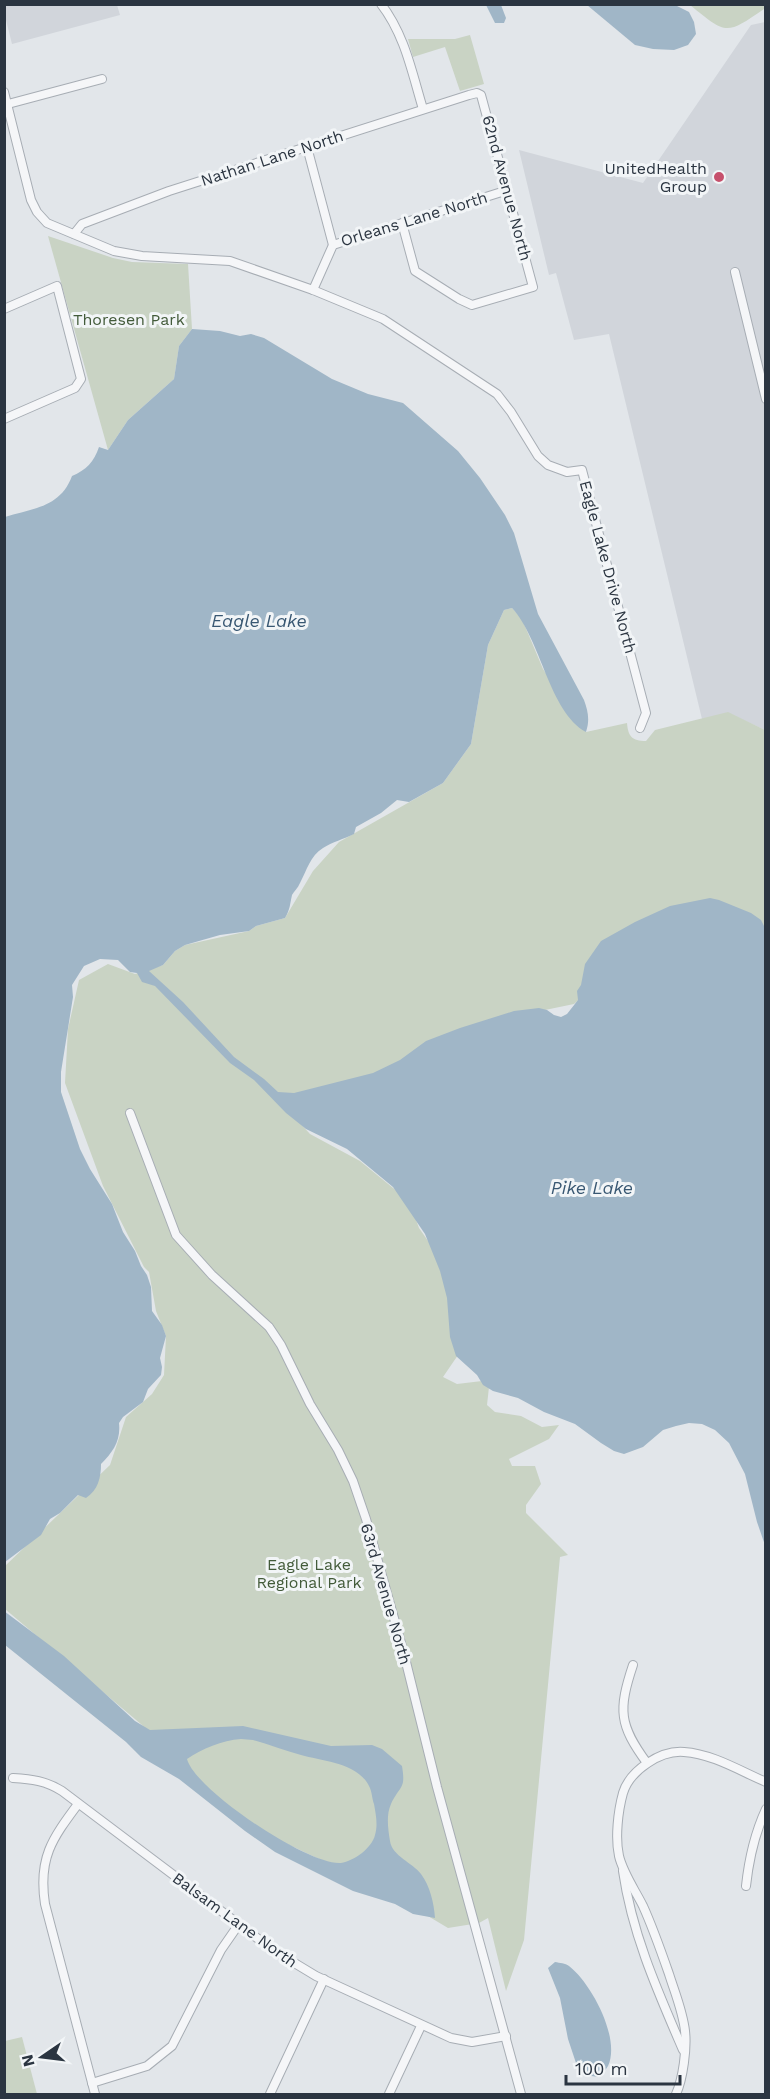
<svg xmlns="http://www.w3.org/2000/svg" width="770" height="2099" font-family="'Work Sans',sans-serif">
	<style>
		.built { fill: #d1d5db }
		.green { fill: #c9d3c4 }
		.water { fill: #a0b6c7; fill-rule: evenodd }
		.lines { fill: none; stroke-linecap: round; stroke-linejoin: round }
		.street-casing { stroke: #a7adb4; stroke-width: 10 }
		.street { stroke: #f5f6f8; stroke-width: 8 }
		.poi-dot { fill: #c6506c; stroke: #f2f5f7; stroke-width: 2 }
		.labels { text-anchor: middle; dominant-baseline: central; stroke-width: 6; stroke-linejoin: round; paint-order: stroke }
		.street-label { font-size: 16px; fill: #2b3541; stroke: #f2f5f7 }
		.poi-label { font-size: 16px; fill: #2b3541; stroke: #f2f5f7; text-anchor: end }
		.park-label { font-size: 16px; fill: #435b3a; stroke: #f2f5f7 }
		.water-label { font-size: 18px; font-style: italic; fill: #385772; stroke: #f2f5f7 }
	</style>
	<rect width="100%" height="100%" fill="#e2e6ea"/>
	<!-- built -->
	<g class="built">
		<path d="M4,5H117L120,15L12,44L5,16Z"/>
		<path d="M765,22V730L728,713L702,719L609,334L574,340L556,273L549,275L519,150L643,183L751,25Z"/>
	</g>
	<!-- green -->
	<g class="green">
		<path d="M765,4L764,9C725,36 726,34 690,5Z"/>
		<path d="M470,35L484,84L460,91L445,47L413,57L408,39H455Z"/>
		<path d="M48,236L113,258L132,262L188,264L192,329L179,346L174,379L128,420L108,450Z"/>
		<path d="M512,608L522,619L543,669L586,732L627,723C628,736 632,741 646,741L655,730L728,712L765,730V938L583,996L574,1004L516,1016L299,1122L310,1134L360,1161L409,1201L419,1228L449,1271L469,1339L443,1377L457,1384L482,1381L489,1387L487,1405L495,1412L521,1416L542,1427L559,1425L549,1439L509,1459L512,1466H535L541,1484L526,1505V1513L568,1555L560,1557L524,1940L506,1991L488,1918L479,1923L448,1928L386,1891L260,1831L172,1764L142,1725L5,1609V1566L110,1465L126,1417L152,1394L164,1375L166,1336L156,1311L149,1272L144,1267L103,1186L65,1083L68,1029L79,980L108,964L135,974L163,965L175,951L185,945L249,931L256,926L285,918L313,871L339,842L443,783L471,744L488,645L504,610Z"/>
		<path d="M22,2037L37,2094H5V2041Z"/>
	</g>
	<!-- water -->
	<g class="water">
		<path d="M486,5H501L506,18L504,23H495Z"/>
		<path d="M587,5H675L689,12L694,22L696,34L688,45L674,50L653,49L635,45Z"/>
		<path d="M192,329L220,331L240,336L251,334L264,338L332,379L368,394L403,403L458,451L480,478L505,515L514,533L538,614L584,700C588,711 590,720 586,732C549,712 541,639 512,608L504,610L488,645L471,744L443,783L409,802L397,800L381,813L356,827L354,834C344,839 332,842 323,848C310,856 307,870 300,883C298,888 294,891 292,895C290,904 290,910 285,918L256,926L249,931L220,935L185,945L175,951L163,965L149,971L183,1002L234,1057L264,1079L278,1092L294,1093L373,1073L400,1060L426,1041L460,1028L514,1011L539,1008L547,1010L554,1015L561,1017L567,1014L578,1000L577,991L581,985L585,964L601,941L635,922L670,906L710,898L719,900L751,913L761,920L766,930L765,1545L757,1522L745,1474L729,1443L715,1430L702,1424L689,1423L676,1426L663,1430L643,1447L624,1454L614,1451L601,1443L575,1424L544,1412L518,1398L493,1391L483,1385L477,1375L456,1356L450,1337L447,1298L440,1271L425,1234L393,1187L347,1149L306,1129L286,1113L254,1080L230,1063L155,986L142,982L137,973L130,972L118,960L100,959L84,966L72,985L73,997L61,1072V1092L80,1149L90,1169L112,1204L123,1232L135,1251L141,1266L147,1275L151,1287L152,1311L162,1325L166,1336L160,1358L162,1367L161,1375L148,1389L143,1402L123,1417L119,1423C121,1441 113,1452 101,1464C101,1478 98,1490 86,1498L78,1495L60,1513L50,1519L41,1535L5,1562V517C33,508 60,508 72,476C86,470 94,462 99,447L108,450L128,420L174,379L179,346Z"/>
		<path d="M4,1611L64,1656L135,1721L150,1730L243,1726L331,1746L372,1745L382,1749L402,1766C406,1790 400,1785 391,1804C386,1815 388,1829 390,1841C392,1856 413,1863 421,1874C430,1886 434,1903 435,1918L413,1914L395,1904L353,1891L275,1852L245,1831L179,1779L141,1757L126,1742L5,1645ZM241,1739L253,1740C269,1744 285,1751 301,1755C322,1761 358,1763 369,1786C372,1791 372,1799 374,1804C376,1815 378,1825 375,1835C372,1848 354,1861 341,1863C309,1866 195,1790 187,1759C202,1749 222,1740 241,1739Z"/>
		<path d="M555,1962C560,1963 565,1963 569,1966C591,1983 621,2038 608,2066C606,2070 602,2073 599,2077L584,2075L576,2063L568,2039L560,1998L548,1968Z"/>
	</g>
	<g class="lines">
		<defs>
			<g id="street">
				<path d="M381,4C405,35 412,73 423,109"/>
				<path d="M4,92L31,200L37,212L47,223L114,251L142,256L230,261L313,290L383,319L497,394L511,412L538,456L548,465L567,472L582,470L646,713L640,728"/>
				<path d="M8,104L102,79"/>
				<path d="M307,147L333,245"/>
				<path d="M74,234L82,224L169,191L469,95L477,93L481,95L533,287L472,305L459,299L415,271L402,223"/>
				<path d="M735,272L766,399"/>
				<path d="M313,290L333,245L508,190"/>
				<path d="M4,309L57,286L81,379L75,388L4,419"/>
				<path d="M130,1113L176,1235L212,1275L269,1327L281,1345L310,1404L338,1450L353,1481L366,1519L403,1650L437,1787L521,2094"/>
				<path d="M633,1665C618,1710 619,1725 647,1763"/>
				<path d="M13,1778C32,1779 46,1781 62,1791L273,1950L316,1976L451,2038L472,2042L506,2036"/>
				<path d="M78,1804C52,1839 38,1858 45,1904L95,2094"/>
				<path d="M623,1871C632,1934 658,1992 683,2050"/>
				<path d="M746,1886C749,1858 754,1835 766,1809"/>
				<path d="M92,2083L147,2066L172,2046L221,1950L239,1924"/>
				<path d="M270,2094L324,1979"/>
				<path d="M389,2094L421,2026"/>
				<path d="M676,2094C683,2079 687,2048 685,2031C683,2012 675,1993 669,1974C661,1951 653,1928 643,1906C635,1890 623,1873 619,1856C615,1838 618,1811 623,1793C630,1770 661,1750 684,1752C713,1754 740,1771 766,1782"/>
			</g>
		</defs>
		<!-- street casing -->
		<use href="#street" class="street-casing"/>
		<!-- street -->
		<use href="#street" class="street"/>
	</g>
	<!-- markers -->
	<circle class="poi-dot" cx="719" cy="177" r="6"/>
	<g class="labels">
		<!-- street labels -->
		<g class="street-label">
			<text transform="translate(272 158) rotate(-18)">Nathan Lane North</text>
			<text transform="translate(507 188) rotate(75)">62nd Avenue North</text>
			<text transform="translate(414 219) rotate(-17)">Orleans Lane North</text>
			<text transform="translate(608 567) rotate(75)">Eagle Lake Drive North</text>
			<text transform="translate(386 1594) rotate(74)">63rd Avenue North</text>
			<text transform="translate(235 1920) rotate(36)">Balsam Lane North</text>
		</g>
		<!-- poi labels -->
		<g class="poi-label">
			<text x="707" y="168">UnitedHealth<tspan x="707" dy="18">Group</tspan></text>
		</g>
		<!-- park labels -->
		<g class="park-label">
			<text x="129" y="319">Thoresen Park</text>
			<text x="309" y="1564">Eagle Lake<tspan x="309" dy="18">Regional Park</tspan></text>
		</g>
		<!-- water labels -->
		<g class="water-label">
			<text x="259" y="620">Eagle Lake</text>
			<text x="592" y="1187">Pike Lake</text>
		</g>
	</g>
	<!-- border -->
	<rect width="770" height="2099" fill="none" stroke="#2b3541" stroke-width="12"/>
	<!-- north arrow -->
	<g transform="translate(42 2057) rotate(256)" stroke="#f2f5f7" stroke-width="4.5" paint-order="stroke">
	<path d="M0-4.5L10 22L0 15L-10 22Z" fill="#2b3541"/>
	<text y="-9" font-size="16" font-weight="bold" text-anchor="middle" fill="#2b3541">N</text>
	</g>
	<!-- scale -->
	<path d="M566 2075v9h114v-9" fill="none" stroke="#2b3541" stroke-width="3"/>
	<text x="575" y="2075" font-size="18" fill="#2b3541" stroke="#f2f5f7" stroke-width="4.5" paint-order="stroke">100 m</text>
</svg>
